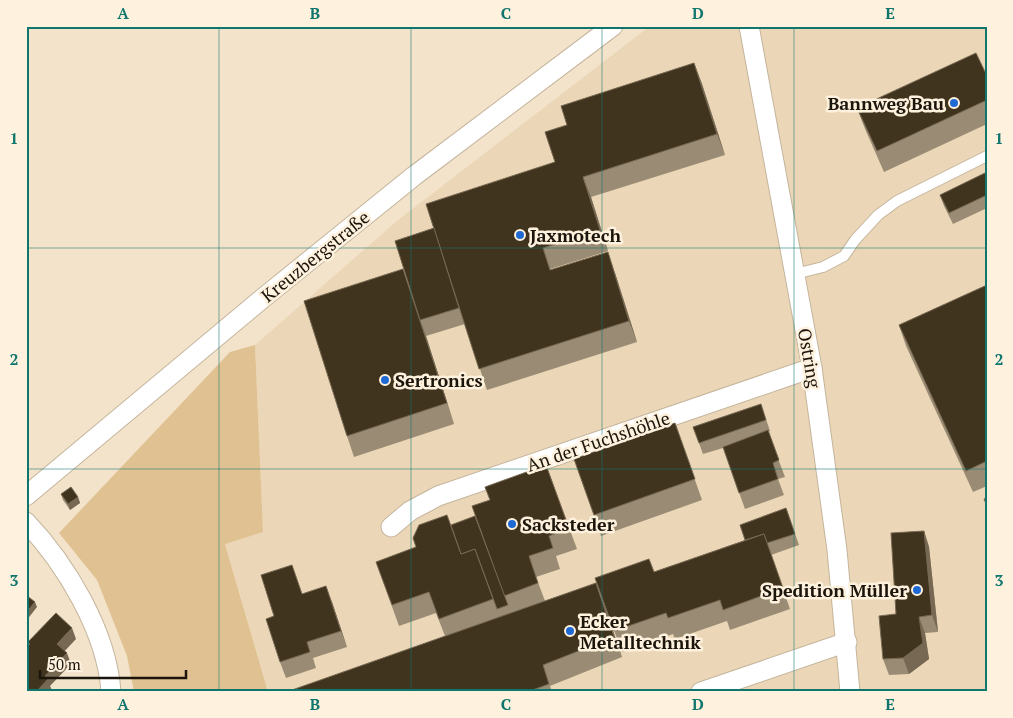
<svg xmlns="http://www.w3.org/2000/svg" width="1013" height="718" font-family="'PT Serif',serif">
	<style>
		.built { fill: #ebd7b7 }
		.green { fill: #e0c191 }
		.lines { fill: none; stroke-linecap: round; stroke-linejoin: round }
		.service-casing { stroke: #c5b59d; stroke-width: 12 }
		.minor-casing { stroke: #c5b59d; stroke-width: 21 }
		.service { stroke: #fff; stroke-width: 10 }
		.minor { stroke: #fff; stroke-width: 19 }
		.wall { fill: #9a8c74 }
		.shaded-wall { fill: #766852 }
		.building { fill: #41341f; stroke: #766852 }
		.grid { fill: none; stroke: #0f766e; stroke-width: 1; stroke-opacity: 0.55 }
		.poi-dot { fill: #1e69d4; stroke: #fef1dd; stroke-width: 2 }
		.labels { text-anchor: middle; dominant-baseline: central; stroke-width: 5; stroke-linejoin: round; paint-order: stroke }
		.poi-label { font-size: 18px; font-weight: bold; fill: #1b150c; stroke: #fef1dd; text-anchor: start }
		.street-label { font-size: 18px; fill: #1b150c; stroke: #fef1dd }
		.neatline { fill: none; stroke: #0f766e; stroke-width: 2 }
		.grid-label { font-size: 16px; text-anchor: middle; font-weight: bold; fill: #0f766e }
	</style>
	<rect width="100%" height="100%" fill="#f3e3ca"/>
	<!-- built -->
	<path class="built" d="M650,26H987V692H268L225,543L263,532L255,345L398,220Z"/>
	<!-- green -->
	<path class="green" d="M255,345L263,532L225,544L268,692H134L127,656L97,580L59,533L230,352Z"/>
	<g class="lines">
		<defs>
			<path id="service" d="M795,274L823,267L844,256L855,240L878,215L897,201L987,156"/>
			<g id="minor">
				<path d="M749,26L812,368L837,550L850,692"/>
				<path d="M26,496L263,298L414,176L613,26"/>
				<path d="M26,522C66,564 107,632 111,692"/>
				<path d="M391,527L410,511L438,496L812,368"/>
				<path d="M701,692L847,642"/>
			</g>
		</defs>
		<!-- service casing -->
		<use href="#service" class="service-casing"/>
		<!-- minor casing -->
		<use href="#minor" class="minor-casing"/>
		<!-- service -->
		<use href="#service" class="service"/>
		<!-- minor -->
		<use href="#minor" class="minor"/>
	</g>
	<!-- wall -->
	<g class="wall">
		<path d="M694,63L702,84L725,155L591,197L608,251L550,269L551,270L615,273L637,342L487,390L465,324L426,336L454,424L354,457L347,436L434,228L555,162L567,125Z"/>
		<path d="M987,76V124L884,172L865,129L857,108Z"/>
		<path d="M987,172V208L953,224L944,206L940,195Z"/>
		<path d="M987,285V486L973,492L906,346L899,325Z"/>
		<path d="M761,404L770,431L768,432L785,477L778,479L784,495L745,509L723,448L703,454L693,427Z"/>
		<path d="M675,423L702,500L601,536L574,459Z"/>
		<path d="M546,465L577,549L556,556L560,569L536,577L545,601L604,604L622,657L550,686L552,692H292L445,636L436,613L399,626L376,562L416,547L451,525L475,516L490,500Z"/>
		<path d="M61,494L78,497L80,503L70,510L63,500Z"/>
		<path d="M786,508L799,545L771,555L790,609L730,630L727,621L675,639L673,634L622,652L595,578L654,572L745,540Z"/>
		<path d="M924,531L929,547L938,632L925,633L929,659L909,674L889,675L883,659L896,614Z"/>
		<path d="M302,594L332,602L347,647L313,658L316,668L286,678L280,662L274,616Z"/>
	</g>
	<!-- shaded-wall -->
	<g class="shaded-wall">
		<path d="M694,63L702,84L725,155L717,134Z"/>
		<path d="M583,177L591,197L608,251L600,230Z"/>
		<path d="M608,252L615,273L637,342L629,321Z"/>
		<path d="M420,320L426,336L454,424L447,403Z"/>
		<path d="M78,497L80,503L70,510L68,504Z"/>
		<path d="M924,531L929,547L938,632L932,615Z"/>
		<path d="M596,583L604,604L622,657L614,637Z"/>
		<path d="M326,586L332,602L347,647L341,631Z"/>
		<path d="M35,602L37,607L26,621V613Z"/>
		<path d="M919,617L925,633L929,659L909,674L903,658Z"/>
		<path d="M72,628L76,639L61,655L57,644Z"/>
		<path d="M67,653L71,664L50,686L52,690L50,692H36L45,676Z"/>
	</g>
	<!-- building -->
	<g class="building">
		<path d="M976,53L987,76V100L877,151L857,108Z"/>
		<path d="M694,63L717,134L583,177L600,230L543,248L550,270L608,252L629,321L479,369L426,204L555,162L545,132L567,125L561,106Z"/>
		<path d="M987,172V195L949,213L940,195Z"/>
		<path d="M434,228L459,308L420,320L395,241Z"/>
		<path d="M403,269L447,403L347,436L304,301Z"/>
		<path d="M987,285V461L966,471L899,325Z"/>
		<path d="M761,404L766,420L699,443L693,427Z"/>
		<path d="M675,423L695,479L594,515L574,459Z"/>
		<path d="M768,430L779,460L773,463L778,479L739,493L723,447Z"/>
		<path d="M546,465L569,528L549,536L553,548L529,556L538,583L504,596L472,506L490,500L485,487Z"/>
		<path d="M71,487L78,497L68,504L61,494Z"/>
		<path d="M987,498V506L984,499Z"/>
		<path d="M786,508L795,534L767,543L764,534L745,540L740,525Z"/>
		<path d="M447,515L461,554L475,549L493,599L439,619L429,592L392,605L376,562L416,547L413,538L419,525Z"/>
		<path d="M475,516L508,605L497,609L475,549L461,554L451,525Z"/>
		<path d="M924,531L932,615L919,617L923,643L903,658L883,659L879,616L896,614L891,533Z"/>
		<path d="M764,534L783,588L723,610L720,600L668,618L666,613L614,631L595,578L649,559L654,572Z"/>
		<path d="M292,565L302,594L326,586L341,631L307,642L310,652L280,662L266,619L274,616L261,575Z"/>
		<path d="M596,583L614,637L543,665L549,684L527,692H292V690Z"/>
		<path d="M26,595L35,602L26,613Z"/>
		<path d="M56,613L72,628L57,644L67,653L45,676L48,679L36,692H26V648L30,644L28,642Z"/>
	</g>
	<!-- grid -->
	<path class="grid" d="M219,26V692M411,26V692M602,26V692M794,26V692M26,248H987M26,469H987"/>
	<!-- markers -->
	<g class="poi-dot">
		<circle cx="954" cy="103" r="5"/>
		<circle cx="520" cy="235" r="5"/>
		<circle cx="385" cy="380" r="5"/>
		<circle cx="512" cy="524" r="5"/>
		<circle cx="917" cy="590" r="5"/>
		<circle cx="570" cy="631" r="5"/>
	</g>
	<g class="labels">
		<!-- poi labels -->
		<g class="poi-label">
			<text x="944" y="103" text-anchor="end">Bannweg Bau</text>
			<text x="530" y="235">Jaxmotech</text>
			<text x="395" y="380">Sertronics</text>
			<text x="522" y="524">Sacksteder</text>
			<text x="907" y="590" text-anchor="end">Spedition Müller</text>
			<text x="580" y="621">Ecker<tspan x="580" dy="21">Metalltechnik</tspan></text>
		</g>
		<!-- street labels -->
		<g class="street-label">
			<text transform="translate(315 256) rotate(-39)">Kreuzbergstraße</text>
			<text transform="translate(810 358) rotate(80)">Ostring</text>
			<text transform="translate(598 441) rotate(-19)">An der Fuchshöhle</text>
		</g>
	</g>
	<!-- border -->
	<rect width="1013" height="718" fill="none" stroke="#fef1dd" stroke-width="55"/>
	<!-- scale -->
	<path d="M40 670v8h146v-8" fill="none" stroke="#1b150c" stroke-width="2.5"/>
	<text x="48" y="670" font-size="15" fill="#1b150c" stroke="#fef1dd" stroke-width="4" paint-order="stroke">50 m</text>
	<rect x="28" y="28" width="958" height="662" class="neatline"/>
	<g class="grid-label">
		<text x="123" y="19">A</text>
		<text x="315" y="19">B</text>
		<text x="506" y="19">C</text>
		<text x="698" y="19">D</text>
		<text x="890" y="19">E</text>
		<text x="14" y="144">1</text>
		<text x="999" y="144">1</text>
		<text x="14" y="365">2</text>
		<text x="999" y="365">2</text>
		<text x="14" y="586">3</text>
		<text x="999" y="586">3</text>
		<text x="123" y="710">A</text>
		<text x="315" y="710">B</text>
		<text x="506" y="710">C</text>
		<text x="698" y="710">D</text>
		<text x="890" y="710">E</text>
	</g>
</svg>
